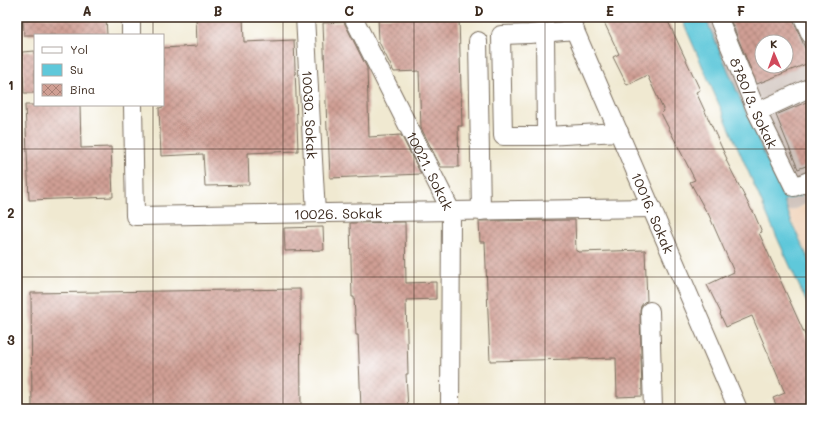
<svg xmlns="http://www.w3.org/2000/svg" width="828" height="426" font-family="Mali,sans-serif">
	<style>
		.built { fill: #f1d5bd }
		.industrial { fill: #cec1ba; fill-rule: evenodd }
		.water { fill: #5fc8da; stroke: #4d797c }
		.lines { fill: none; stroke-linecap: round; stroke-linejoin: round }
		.stream { stroke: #5fc8da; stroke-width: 5 }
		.building { fill: url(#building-cross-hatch); fill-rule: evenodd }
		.minor-casing { stroke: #7a6d5d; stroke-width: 20 }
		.minor { stroke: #fff; stroke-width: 18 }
		.grid { fill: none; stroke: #3b2a1e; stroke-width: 1; stroke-opacity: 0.55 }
		.labels { text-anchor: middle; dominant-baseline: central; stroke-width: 3.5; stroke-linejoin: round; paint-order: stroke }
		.street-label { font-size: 14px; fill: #3b2a1e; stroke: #fff }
		.neatline { fill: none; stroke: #3b2a1e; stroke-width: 1.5 }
		.grid-label { font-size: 13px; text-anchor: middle; font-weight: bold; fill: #3b2a1e }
	</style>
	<defs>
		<pattern id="building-cross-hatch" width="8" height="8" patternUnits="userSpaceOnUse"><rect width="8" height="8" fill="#d09f94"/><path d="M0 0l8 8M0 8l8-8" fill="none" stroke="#aa8278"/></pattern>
	</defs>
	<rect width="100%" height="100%" fill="#fff"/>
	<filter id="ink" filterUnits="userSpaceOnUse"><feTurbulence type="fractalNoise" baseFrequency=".025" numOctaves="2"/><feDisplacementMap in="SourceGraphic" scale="8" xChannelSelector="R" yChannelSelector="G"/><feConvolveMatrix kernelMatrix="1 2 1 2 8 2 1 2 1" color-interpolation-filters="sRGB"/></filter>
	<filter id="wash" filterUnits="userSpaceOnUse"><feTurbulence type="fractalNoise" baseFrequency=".012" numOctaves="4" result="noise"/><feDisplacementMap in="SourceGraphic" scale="16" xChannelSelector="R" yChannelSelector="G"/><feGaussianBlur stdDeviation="0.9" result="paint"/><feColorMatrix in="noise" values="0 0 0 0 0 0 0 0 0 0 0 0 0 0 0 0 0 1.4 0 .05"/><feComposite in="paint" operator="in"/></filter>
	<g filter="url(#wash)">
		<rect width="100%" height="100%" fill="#f0e9d1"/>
		<!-- built -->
		<path class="built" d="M811,203V262L788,212Z"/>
		<!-- industrial -->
		<path class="industrial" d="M705,17H811V202L788,212ZM762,42H786V66H762Z"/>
		<!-- water -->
		<path class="water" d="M681,17H705L783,198L792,223L811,264V312L775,233Z"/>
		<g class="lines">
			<!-- stream -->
			<path class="stream" d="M783,198L799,194"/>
		</g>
		<g id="blocks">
			<!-- building -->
			<g class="building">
				<path d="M23,17H106L107,35H24Z"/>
				<path d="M196,17H243L244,42L294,40L298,151L248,153L249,185L205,186L203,154L161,156L159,108L163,107V48L197,46Z"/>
				<path d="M378,17H459L462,126H458L459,167H441L421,128L419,71L394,72L379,42Z"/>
				<path d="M611,17H666L700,90L696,92L727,159L726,160L752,211H753L762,232L759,233L811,348V409H795L793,404L782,409H778L773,398L785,393L752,316L726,327L720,314L721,313L707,285L734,272L708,213H707L690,182L695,180L661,113L664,111L647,75L627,85L613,57L619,54L603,20Z"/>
				<path d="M729,17H792L811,62L757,84ZM762,42H786V66H762Z"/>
				<path d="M344,22L367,68L369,137L401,135L421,174L330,178L328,130H327L323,23Z"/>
				<path d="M35,51V93H24L22,52Z"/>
				<path d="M811,100V164L798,169L776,115Z"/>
				<path d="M25,105H80L81,148L111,147L113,197L29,200Z"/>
				<path d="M575,220L576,251H578L579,252L645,250L647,301L644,302L641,306L640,311L642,396L617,397L616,358L490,361L485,242H480L479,221Z"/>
				<path d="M405,222L406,283L436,282V299L406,300L408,374H406L408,409H361L358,335H356L354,297H352L350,223Z"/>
				<path d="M323,227L324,250L285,251L284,228Z"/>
				<path d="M300,289L301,409H32L31,293Z"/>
			</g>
		</g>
	</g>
	<g filter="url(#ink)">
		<use href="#blocks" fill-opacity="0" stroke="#7a6d5d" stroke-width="1"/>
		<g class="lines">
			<defs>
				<g id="minor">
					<path d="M131,17V35"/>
					<path id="s1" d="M305,17L316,213"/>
					<path id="s2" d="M353,17L451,211L450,409"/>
					<path id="s3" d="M569,17L738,409"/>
					<path id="s4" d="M718,17L757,112L794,187L811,180"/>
					<path d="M803,17L811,35"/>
					<path d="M575,30L529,34L501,35L503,136H546L619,132"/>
					<path d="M545,33L546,136"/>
					<path d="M478,41L481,211"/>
					<path id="s5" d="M133,105L135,216L652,208"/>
					<path d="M757,112L811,87"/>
					<path d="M650,311L653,409"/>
				</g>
			</defs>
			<!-- minor casing -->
			<use href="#minor" class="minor-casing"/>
			<!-- minor -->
			<use href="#minor" class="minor"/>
		</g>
	</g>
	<!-- grid -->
	<path class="grid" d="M153,17V35M283,17V409M414,17V409M545,17V409M675,17V409M153,105V409M17,149H811M17,277H811"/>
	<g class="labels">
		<!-- street labels -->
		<g class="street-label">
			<text stroke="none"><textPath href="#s4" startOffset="93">8780/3. Sokak</textPath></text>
			<text stroke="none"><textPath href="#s1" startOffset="98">10030. Sokak</textPath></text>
			<text stroke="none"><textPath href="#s2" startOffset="172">10021. Sokak</textPath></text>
			<text stroke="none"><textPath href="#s5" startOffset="314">10026. Sokak</textPath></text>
			<text stroke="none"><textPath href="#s3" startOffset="213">10016. Sokak</textPath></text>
		</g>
	</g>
	<!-- margin -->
	<rect width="828" height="426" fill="none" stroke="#fff" stroke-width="44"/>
	<!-- legend -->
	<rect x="34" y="34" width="130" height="72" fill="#ffffff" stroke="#b1aaa5"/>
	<rect x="42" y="47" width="20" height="6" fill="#ffffff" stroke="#b1aaa5"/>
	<text x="70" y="54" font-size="12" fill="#3b2a1e">Yol</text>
	<rect x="42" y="64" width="20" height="12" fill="#5fc8da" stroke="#b1aaa5"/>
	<text x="70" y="74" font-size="12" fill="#3b2a1e">Su</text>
	<rect x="42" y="84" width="20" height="12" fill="url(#building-cross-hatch)" stroke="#b1aaa5"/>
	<text x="70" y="94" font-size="12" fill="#3b2a1e">Bina</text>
	<!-- north arrow -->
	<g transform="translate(774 54) rotate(358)"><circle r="19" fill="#ffffff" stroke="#b1aaa5"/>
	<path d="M0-3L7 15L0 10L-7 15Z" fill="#d1495b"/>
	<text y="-6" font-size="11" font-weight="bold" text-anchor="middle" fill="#3b2a1e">K</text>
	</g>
	<rect x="22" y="22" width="784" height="382" class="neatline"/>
	<g class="grid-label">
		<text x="87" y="16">A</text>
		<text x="218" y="16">B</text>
		<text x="349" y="16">C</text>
		<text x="479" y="16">D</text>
		<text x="610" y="16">E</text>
		<text x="741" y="16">F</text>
		<text x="11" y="90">1</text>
		<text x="11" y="218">2</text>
		<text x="11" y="345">3</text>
	</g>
</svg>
